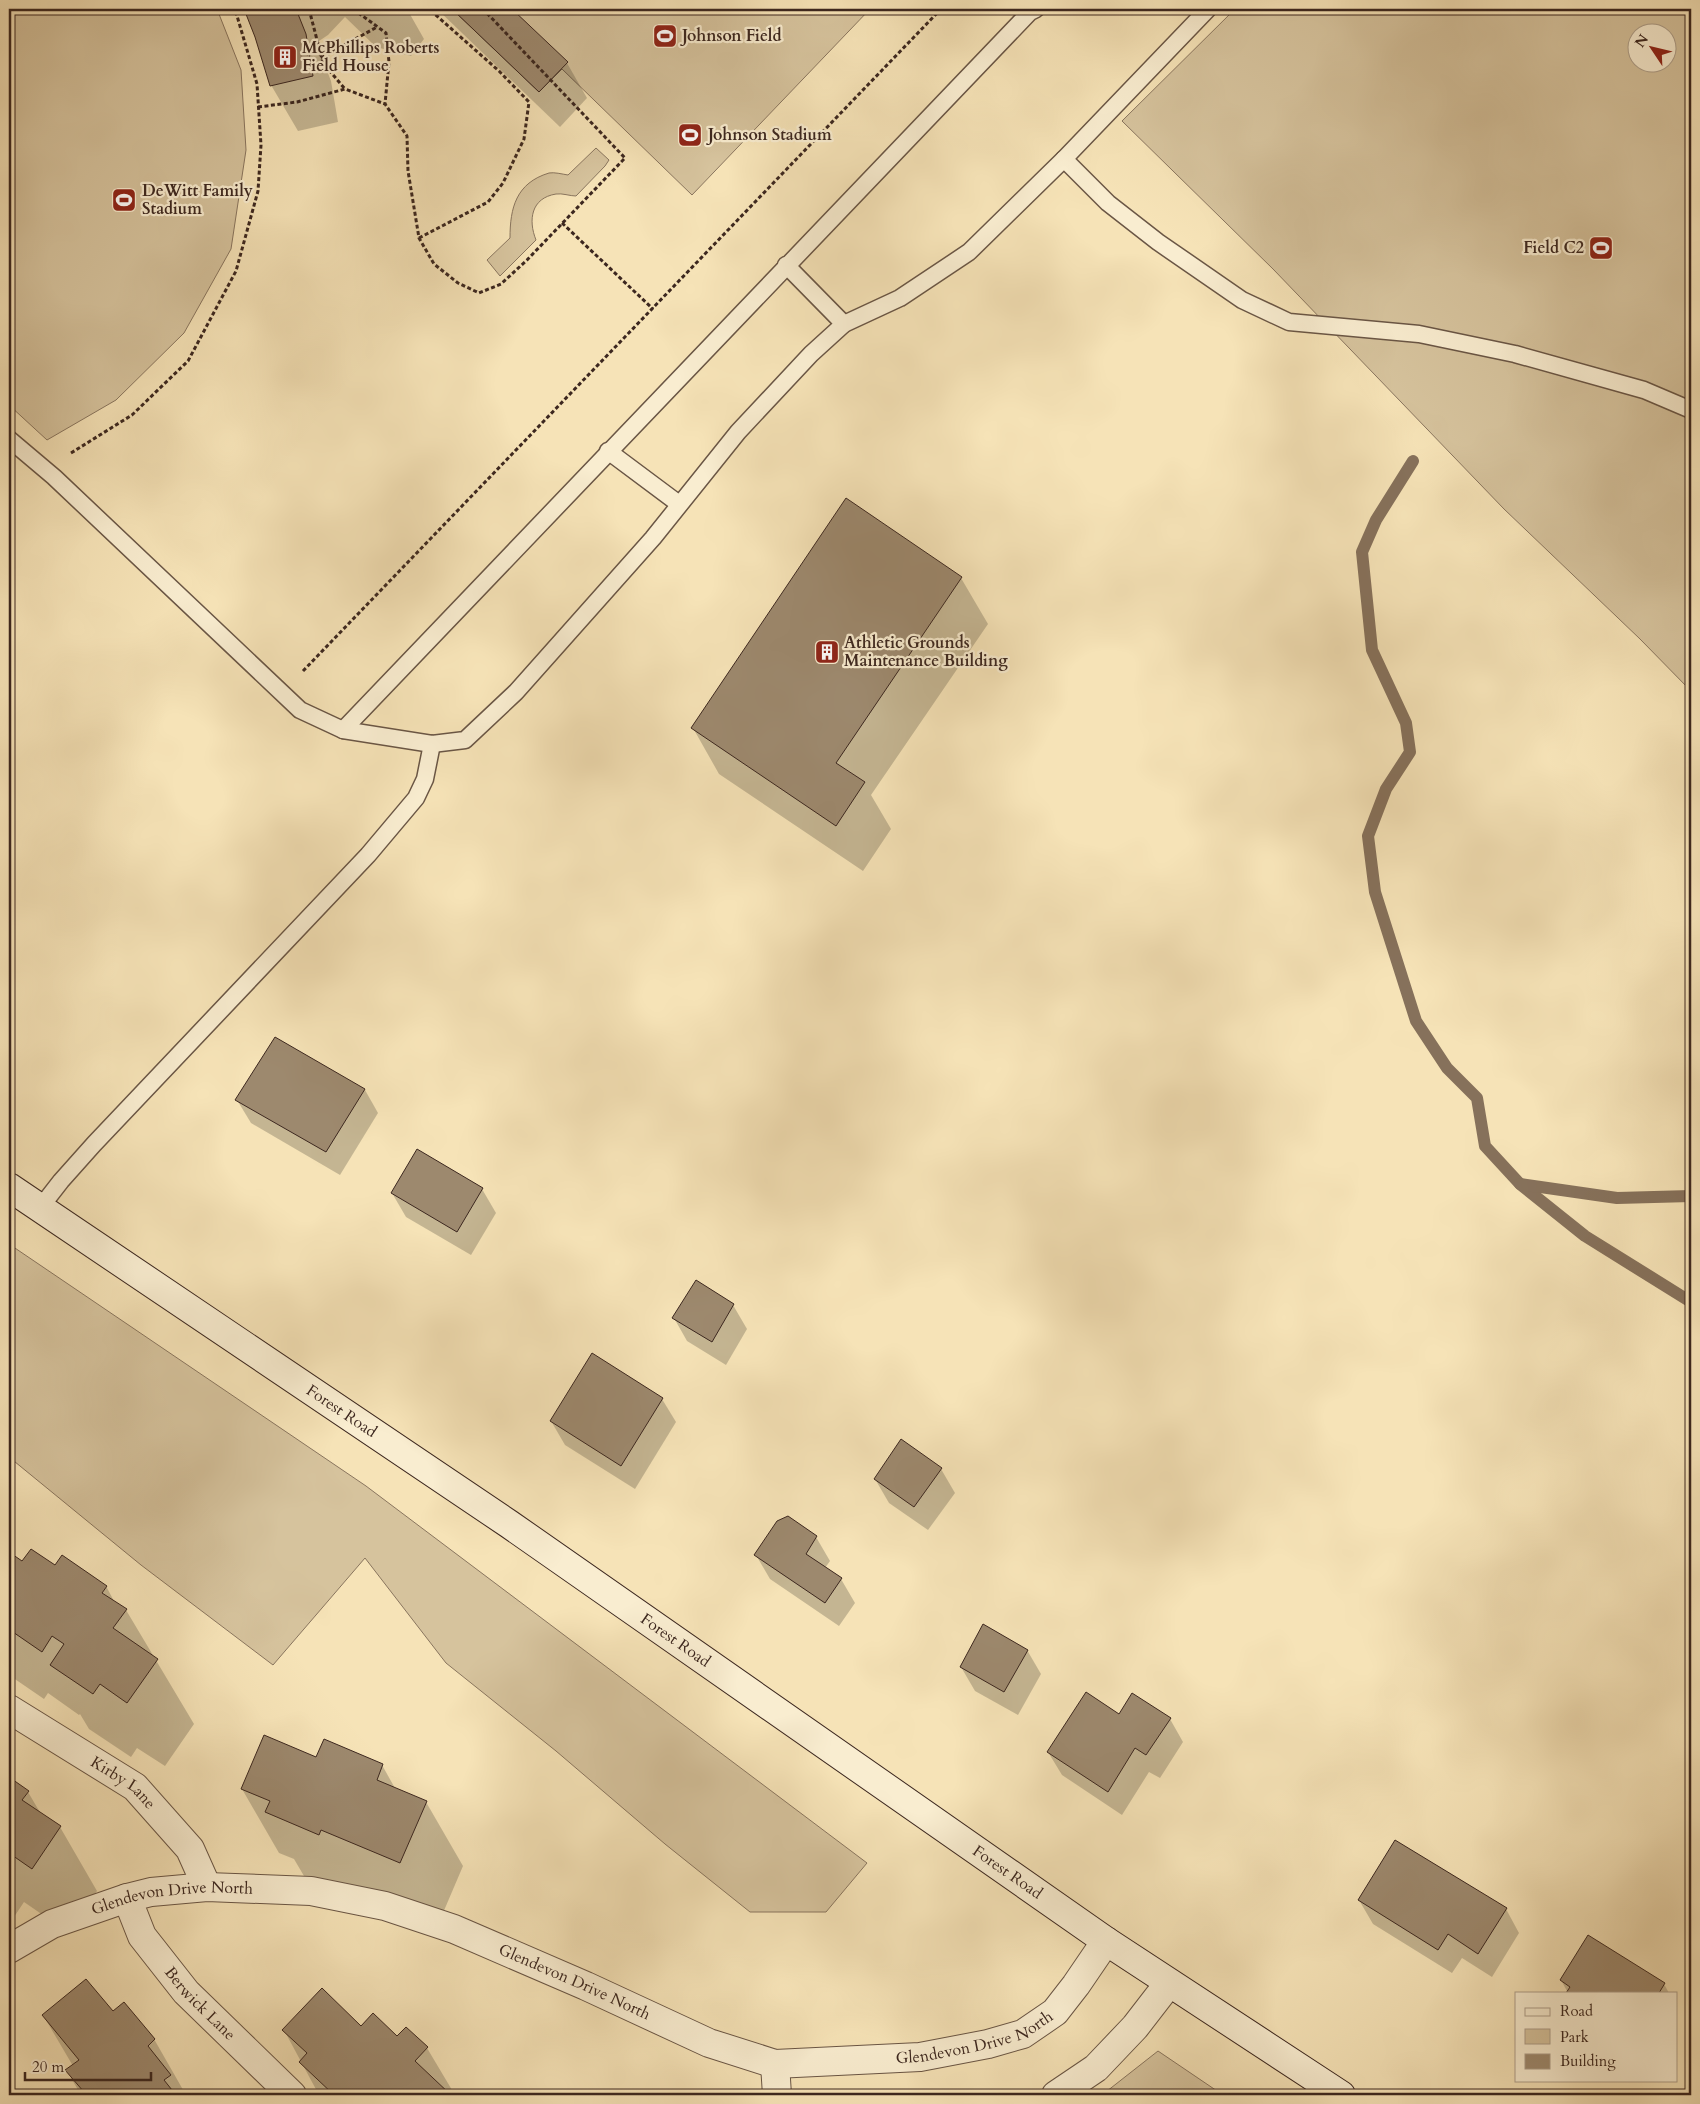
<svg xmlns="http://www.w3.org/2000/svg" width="1700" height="2104" font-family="Cardo,serif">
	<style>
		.green { fill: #d6c39d; stroke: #89755e; fill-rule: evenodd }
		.shadow { fill: #0003 }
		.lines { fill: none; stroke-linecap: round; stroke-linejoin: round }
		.stream { stroke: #86715b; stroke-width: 12 }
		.building { fill: #9d896e; stroke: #3c271f }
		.lane-casing { stroke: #6a5645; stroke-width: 19 }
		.street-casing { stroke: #6a5645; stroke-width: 30 }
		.secondary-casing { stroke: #3c271f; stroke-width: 30 }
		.path { stroke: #3c271f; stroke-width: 3; stroke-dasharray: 4 2.5; stroke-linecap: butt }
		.lane { stroke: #f9edd0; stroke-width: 16 }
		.street { stroke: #f9edd0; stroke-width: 28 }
		.secondary { stroke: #f9edd0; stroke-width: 28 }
		.labels { text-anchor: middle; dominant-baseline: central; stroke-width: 4.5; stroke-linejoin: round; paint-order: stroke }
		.poi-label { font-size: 16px; font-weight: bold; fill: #3c271f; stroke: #f9edd0; text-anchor: start }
		.street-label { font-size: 16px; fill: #3c271f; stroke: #f9edd0 }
	</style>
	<rect width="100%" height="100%" fill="#f6e3b7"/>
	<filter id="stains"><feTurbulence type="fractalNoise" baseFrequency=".004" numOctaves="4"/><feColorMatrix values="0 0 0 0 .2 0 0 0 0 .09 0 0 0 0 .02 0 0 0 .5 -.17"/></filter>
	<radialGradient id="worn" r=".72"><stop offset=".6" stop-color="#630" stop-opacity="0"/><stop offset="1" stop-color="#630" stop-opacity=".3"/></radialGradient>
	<!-- green -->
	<g class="green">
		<path d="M9,9H217L241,70L246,150L231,249L184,333L116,400L47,440L9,405Z"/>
		<path d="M452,9H870L692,195L562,69L539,92Z"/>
		<path d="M1235,9H1691V691L1640,639L1504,509L1273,269L1122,121ZM1638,32H1668V62H1638Z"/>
		<path d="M596,148L609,160L605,166L576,196C570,196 562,193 556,194C531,198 528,220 536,240L500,276L487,260L510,238C510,208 516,183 549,173C554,172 562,174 568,175Z"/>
		<path d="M9,1244L366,1486L867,1863L826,1912H750L665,1844L556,1751L446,1663L365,1558L273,1665L141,1565L9,1457Z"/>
		<path d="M1158,2051L1223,2095H1102Z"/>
	</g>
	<!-- shadow -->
	<g class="shadow">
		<path d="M244,9H407L424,39L411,56L376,47L345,17L328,35L316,43L331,81L338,122L298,131L271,85L247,13Z"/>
		<path d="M437,9H510L567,63L587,98L560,127Z"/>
		<path d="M961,578L988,624L871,795L891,829L863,871L719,774L693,728Z"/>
		<path d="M365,1090L378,1113L340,1175L251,1123L237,1100Z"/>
		<path d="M417,1151L482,1189L496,1213L471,1255L406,1217L392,1193Z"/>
		<path d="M696,1282L733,1305L747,1329L726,1365L687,1341L674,1318Z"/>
		<path d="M662,1399L676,1422L635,1489L565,1445L551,1421Z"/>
		<path d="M941,1469L955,1493L928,1530L889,1503L875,1479Z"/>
		<path d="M816,1537L830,1561L825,1568L841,1579L855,1603L839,1626L770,1579L756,1555Z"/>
		<path d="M9,1554L22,1563L55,1567L106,1586L115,1603L126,1610L194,1724L165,1766L137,1748L131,1757L89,1729L80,1714L79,1715L48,1693L44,1699L9,1675Z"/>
		<path d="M1027,1650L1041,1674L1018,1715L975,1691L961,1667Z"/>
		<path d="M1119,1715L1170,1719L1183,1742L1160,1778L1149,1772L1122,1815L1062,1775L1048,1752Z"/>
		<path d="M317,1759L382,1765L396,1790L426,1802L463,1866L437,1927L356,1898L304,1876L294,1859L279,1853L242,1789Z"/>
		<path d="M9,1779L28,1792L41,1814L60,1827L97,1891L69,1933L24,1902L14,1917L9,1914Z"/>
		<path d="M1359,1900L1506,1909L1519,1933L1492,1977L1462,1958L1452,1973L1373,1924Z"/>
		<path d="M1561,1980L1664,1984L1669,1993H1568Z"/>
		<path d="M113,2013L154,2039L186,2095H81L67,2071L73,2066L43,2015Z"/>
		<path d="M361,2027L397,2037L406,2028L427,2048L455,2095H319L284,2030Z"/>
	</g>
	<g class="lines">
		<!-- stream -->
		<g class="stream">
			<path d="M1413,461L1376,520L1362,552L1372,650L1406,723L1410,752L1386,789L1368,836L1375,892L1416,1021L1447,1068L1477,1098L1485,1146L1520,1184L1585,1236L1691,1302"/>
			<path d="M1520,1184L1617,1198L1691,1196"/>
		</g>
	</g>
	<!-- building -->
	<g class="building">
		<path d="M244,9H296L306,34L313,76L270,86L255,37Z"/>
		<path d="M452,9H512L568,62L539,92Z"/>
		<path d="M846,498L962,577L836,763L865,782L836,826L691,728Z"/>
		<path d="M275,1037L365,1089L326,1152L235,1100Z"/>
		<path d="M417,1149L483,1188L457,1232L391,1193Z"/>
		<path d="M696,1280L734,1304L712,1342L672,1318Z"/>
		<path d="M592,1353L663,1398L621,1466L550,1421Z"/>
		<path d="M901,1439L942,1468L914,1507L874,1479Z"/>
		<path d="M788,1516L817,1536L806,1554L842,1578L825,1603L754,1555L777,1521Z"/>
		<path d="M31,1549L55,1565L62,1555L107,1586L102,1593L127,1609L113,1628L158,1659L127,1703L100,1684L93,1694L50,1665L64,1644L52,1636L42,1652L10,1630L9,1632V1552L22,1561Z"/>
		<path d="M983,1624L1028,1650L1004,1692L960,1667Z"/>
		<path d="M1086,1692L1119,1714L1132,1693L1171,1718L1146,1755L1135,1748L1108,1792L1047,1752Z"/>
		<path d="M264,1735L316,1757L324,1739L383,1764L377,1780L427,1801L400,1863L321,1830L319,1835L265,1812L270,1801L241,1789Z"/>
		<path d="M9,1777L29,1791L22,1800L61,1826L32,1869L9,1853Z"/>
		<path d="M1395,1840L1507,1908L1478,1954L1448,1934L1438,1950L1358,1900Z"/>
		<path d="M1588,1935L1665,1983L1659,1993H1566L1570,1987L1560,1980Z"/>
		<path d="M86,1979L113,2011L124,2002L155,2039L148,2046L171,2075L164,2080L176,2095H81L84,2092L65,2070L79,2060L42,2015Z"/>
		<path d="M322,1988L361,2026L373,2013L397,2036L406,2027L428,2047L415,2061L451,2095H351L347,2091L343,2095H334L299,2062L307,2053L282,2030Z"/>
	</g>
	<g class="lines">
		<defs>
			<g id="lane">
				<path d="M1064,159L1108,203L1158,242L1242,300L1289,322L1419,334L1515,354L1644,390L1691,410"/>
				<path d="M786,265L844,324"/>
				<path d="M9,439L54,477L300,710L343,730L432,744L465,740L516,692L653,538L738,432L811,354L844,324L900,298L969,252L1064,159L1208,9"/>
				<path d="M608,451L679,504"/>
				<path d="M343,730L1030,12L1036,9"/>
				<path d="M40,1208L61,1181L94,1144L368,855L416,798L425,779L432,744"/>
			</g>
			<g id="street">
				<path id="s1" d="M9,1709L135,1787L190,1849L207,1887"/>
				<path id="s2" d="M127,1898L142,1936L186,1992L292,2095"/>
				<path id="s3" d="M9,1949L52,1924L127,1898L151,1892L207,1887L311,1891L385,1906L454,1929L586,1986L709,2043L775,2064L920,2057L988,2044L1023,2034L1055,2012L1076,1985L1106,1941"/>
				<path d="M775,2064L777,2095"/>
				<path d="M1056,2095L1096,2068L1135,2027L1169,1983"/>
			</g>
			<g id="secondary">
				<path id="s4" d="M9,1187L509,1524L1106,1941L1341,2095"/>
			</g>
		</defs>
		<!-- lane casing -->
		<use href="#lane" class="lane-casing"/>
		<!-- street casing -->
		<use href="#street" class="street-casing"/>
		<!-- secondary casing -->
		<use href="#secondary" class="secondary-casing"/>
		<!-- path -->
		<g class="path">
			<path d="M309,9L323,63L345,89"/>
			<path d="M353,9L386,33L389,62L385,104"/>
			<path d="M321,58L377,27"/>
			<path d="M258,107L297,102L345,89L385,104L407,136L408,171L419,238L434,264L458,283L479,293L501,284L527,260L625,158L483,9"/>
			<path d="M562,223L653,309"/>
			<path d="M419,238L488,202L503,183L524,139L529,102L499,71L429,9"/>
			<path d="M71,453L132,415L188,361L236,271L258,191L261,145L257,84L235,9"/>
			<path d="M303,671L941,9"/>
		</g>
		<!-- lane -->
		<use href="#lane" class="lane"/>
		<!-- street -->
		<use href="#street" class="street"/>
		<!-- secondary -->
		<use href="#secondary" class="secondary"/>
	</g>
	<!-- icons -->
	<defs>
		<symbol id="stadium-square" viewBox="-11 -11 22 22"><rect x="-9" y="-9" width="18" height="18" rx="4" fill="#8f2418" stroke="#f9edd0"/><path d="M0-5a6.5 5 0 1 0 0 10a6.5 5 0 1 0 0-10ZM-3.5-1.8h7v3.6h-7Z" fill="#fff"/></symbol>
		<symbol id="building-square" viewBox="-11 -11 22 22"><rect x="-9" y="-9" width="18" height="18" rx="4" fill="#8f2418" stroke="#f9edd0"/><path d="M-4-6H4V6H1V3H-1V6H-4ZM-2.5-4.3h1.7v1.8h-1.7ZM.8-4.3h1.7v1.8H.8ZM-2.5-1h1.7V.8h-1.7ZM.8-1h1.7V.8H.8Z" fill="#fff"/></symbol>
	</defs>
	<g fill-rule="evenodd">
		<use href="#stadium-square" x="651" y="22" width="28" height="28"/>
		<use href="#building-square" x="271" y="43" width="28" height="28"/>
		<use href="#stadium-square" x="676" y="121" width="28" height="28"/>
		<use href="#stadium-square" x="110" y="186" width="28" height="28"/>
		<use href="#stadium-square" x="1587" y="234" width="28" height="28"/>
		<use href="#building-square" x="813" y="638" width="28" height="28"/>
	</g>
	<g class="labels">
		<!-- poi labels -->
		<g class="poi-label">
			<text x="682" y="36">Johnson Field</text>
			<text x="302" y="48">McPhillips Roberts<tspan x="302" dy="18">Field House</tspan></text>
			<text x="708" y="135">Johnson Stadium</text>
			<text x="142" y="191">DeWitt Family<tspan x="142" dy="18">Stadium</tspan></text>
			<text x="1584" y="248" text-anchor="end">Field C2</text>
			<text x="844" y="643">Athletic Grounds<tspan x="844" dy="18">Maintenance Building</tspan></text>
		</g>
		<!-- street labels -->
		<g class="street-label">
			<text stroke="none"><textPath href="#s4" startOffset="401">Forest Road</textPath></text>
			<text stroke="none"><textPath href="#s4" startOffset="806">Forest Road</textPath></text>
			<text stroke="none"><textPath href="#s1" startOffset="136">Kirby Lane</textPath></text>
			<text stroke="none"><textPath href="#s4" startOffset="1211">Forest Road</textPath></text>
			<text stroke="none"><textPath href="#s3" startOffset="174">Glendevon Drive North</textPath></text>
			<text stroke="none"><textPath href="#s3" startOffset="594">Glendevon Drive North</textPath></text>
			<text stroke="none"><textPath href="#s2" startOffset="130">Berwick Lane</textPath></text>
			<text stroke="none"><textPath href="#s3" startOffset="1014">Glendevon Drive North</textPath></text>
		</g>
	</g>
	<!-- margin -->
	<rect width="1700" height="2104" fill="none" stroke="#f6e3b7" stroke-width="30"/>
	<rect x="10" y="10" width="1680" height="2084" fill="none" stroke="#3c271f" stroke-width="2.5"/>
	<rect x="15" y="15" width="1670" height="2074" fill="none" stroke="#3c271f"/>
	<!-- legend -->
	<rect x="1515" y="1992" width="162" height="90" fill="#f9edd0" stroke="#ad9e89"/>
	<rect x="1525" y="2008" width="25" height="8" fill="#f9edd0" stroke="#ad9e89"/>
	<text x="1560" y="2016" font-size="15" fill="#3c271f">Road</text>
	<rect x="1525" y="2029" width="25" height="15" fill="#d6c39d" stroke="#ad9e89"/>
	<text x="1560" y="2042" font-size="15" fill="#3c271f">Park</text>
	<rect x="1525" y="2054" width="25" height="15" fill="#9d896e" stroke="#ad9e89"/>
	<text x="1560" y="2066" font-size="15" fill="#3c271f">Building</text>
	<!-- north arrow -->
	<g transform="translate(1652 48) rotate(305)"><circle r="24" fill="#f9edd0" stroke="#ad9e89"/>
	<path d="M0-4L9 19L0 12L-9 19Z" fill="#8f2418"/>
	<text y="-8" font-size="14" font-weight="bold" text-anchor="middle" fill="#3c271f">N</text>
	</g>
	<!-- scale -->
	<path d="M25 2072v8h126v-8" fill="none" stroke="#3c271f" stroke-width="2.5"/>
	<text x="32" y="2072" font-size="15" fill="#3c271f" stroke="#f9edd0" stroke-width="4" paint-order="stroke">20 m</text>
	<rect width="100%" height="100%" filter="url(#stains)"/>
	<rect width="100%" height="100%" fill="url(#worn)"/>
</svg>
